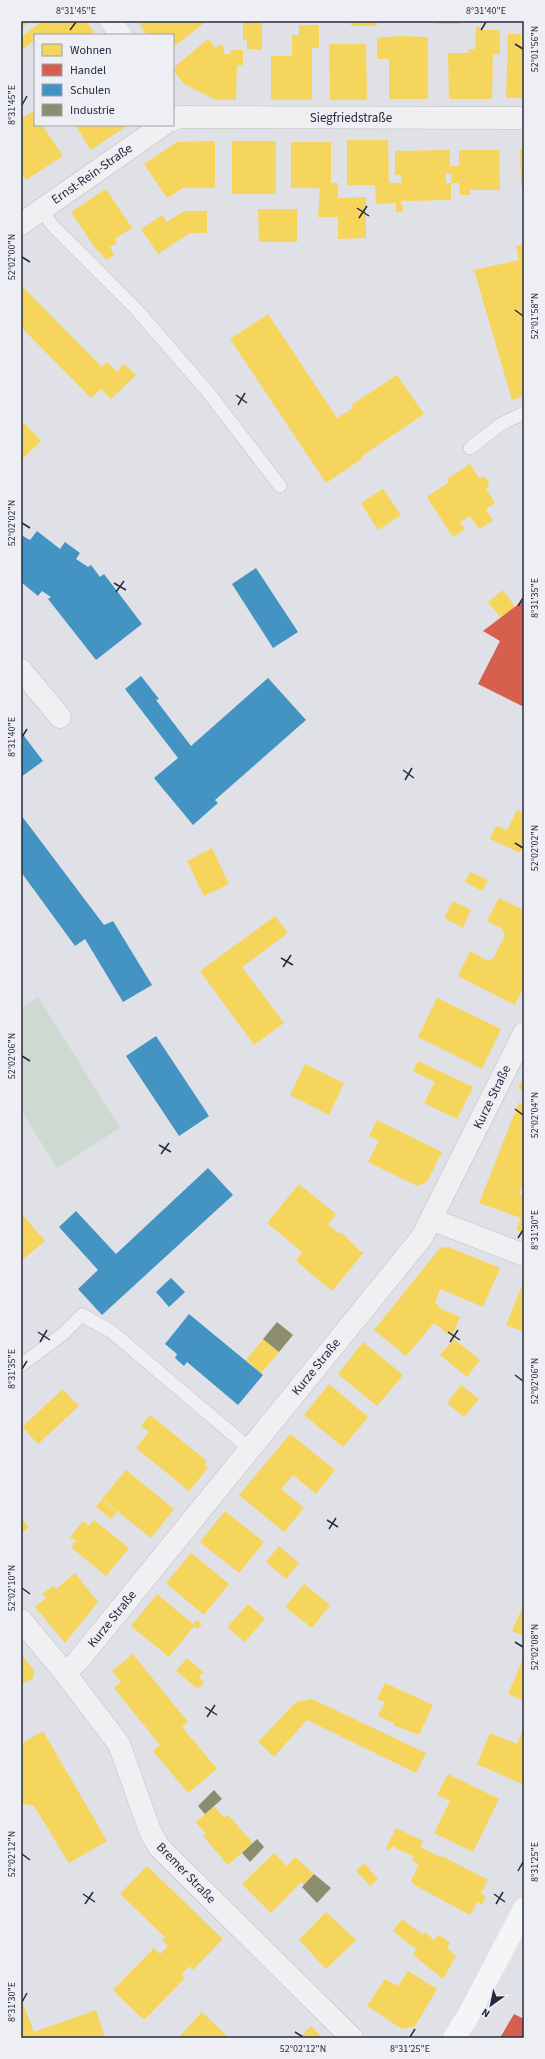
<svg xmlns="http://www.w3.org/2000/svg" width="545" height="2059" font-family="'Source Sans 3',sans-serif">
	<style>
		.green { fill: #ced9d1 }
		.homes { fill: #f6d55c }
		.shops { fill: #d6604d }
		.schools { fill: #4393c3 }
		.industry { fill: #8c8c6e }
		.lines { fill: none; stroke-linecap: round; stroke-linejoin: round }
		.lane-casing { stroke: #bdbec3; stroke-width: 14 }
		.street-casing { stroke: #bdbec3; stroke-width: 23 }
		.lane { stroke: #f0f0f2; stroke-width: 13 }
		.street { stroke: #f0f0f2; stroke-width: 22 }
		.secondary { stroke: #f4f5f6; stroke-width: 22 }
		.ticks { fill: none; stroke: #272a3f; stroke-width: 1.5 }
		.labels { text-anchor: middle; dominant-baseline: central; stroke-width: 4; stroke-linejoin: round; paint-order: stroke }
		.street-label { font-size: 13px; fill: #272a3f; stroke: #eeeff5 }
		.neatline { fill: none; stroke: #272a3f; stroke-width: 1.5 }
		.ticks-label { font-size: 10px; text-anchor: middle; fill: #272a3f }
	</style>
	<rect width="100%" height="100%" fill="#e0e1e6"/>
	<!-- green -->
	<path class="green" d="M38,997L120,1128L57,1168L21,1110V1008Z"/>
	<!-- homes -->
	<g class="homes">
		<path d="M21,21H30L21,28Z"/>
		<path d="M42,21H86L94,32L91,35H35V40L22,50L21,37Z"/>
		<path d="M145,21H207L173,47V35H147L140,25Z"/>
		<path d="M243,21H262V50L247,49V40H243Z"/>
		<rect x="351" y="21" width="26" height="5"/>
		<rect x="438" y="21" width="22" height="3"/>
		<path d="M299,25H319V48H312V100H271V56H292V35H299Z"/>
		<path d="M476,27H480V30H500V54H493L492,99H449L448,53H469L468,49H475Z"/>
		<path d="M508,34H521V46H524V98H506Z"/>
		<path d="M400,36L428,37V99H389V59H377V38Z"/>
		<path d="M208,39L216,48L221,44L224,48V54H230L231,50H243V65H237L236,100H216L184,84L173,70V68Z"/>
		<path d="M329,44H366L367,100H330Z"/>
		<path d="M33,111L35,115V125H42L63,156L26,180L21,172V119Z"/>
		<path d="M75,125H128L91,150Z"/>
		<path d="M347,140H388L389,183H401V175H395V151L450,150V166H459V150H499L500,190H470V195H460L459,183H451V174H446V183H451V200L401,201V205H403V212H396V203L376,204L375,185H347Z"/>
		<path d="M215,141V188H183L167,198L144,164L177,142Z"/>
		<rect x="232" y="141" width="44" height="53"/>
		<path d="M291,142H331V183H338V198L366,197V238L338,239V217H318L320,188H291Z"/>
		<path d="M520,150H524V186H521Z"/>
		<path d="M106,189L132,228L115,239L117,243L110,247L114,255L106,260L98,250L97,251L71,212Z"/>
		<path d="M258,209H297V242H259Z"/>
		<path d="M184,211H207V233H190L158,254L141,229L162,215L167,222Z"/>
		<path d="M524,244V396L512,400L474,270L519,260L516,246Z"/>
		<path d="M21,285L102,367L107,362L117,372L124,364L136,375L111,399L101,389L91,398L21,327Z"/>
		<path d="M268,314L337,418L353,408L351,405L397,375L424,414L362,456L363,458L326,483L230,339Z"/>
		<path d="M23,422L41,441L21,460V424Z"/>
		<path d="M470,464L479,478L484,477L488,480L489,485L486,489L495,503L486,509L493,521L479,529L470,516L460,522L465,529L453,537L427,497L449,482L447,479Z"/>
		<path d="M383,489L401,515L378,530L361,503Z"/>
		<path d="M503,590L515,607L501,618L488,602Z"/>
		<path d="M517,810L524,814V844L520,853L490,839L496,826L507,830Z"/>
		<path d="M212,848L229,884L204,896L187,861Z"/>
		<path d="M470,872L488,880L482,891L465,882Z"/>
		<path d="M499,898L524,910V986L515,1005L458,976L470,951L487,960L493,959L505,935L502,929L487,921Z"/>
		<path d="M453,901L471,910L463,928L444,918Z"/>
		<path d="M275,916L288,933L242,967L284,1023L254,1045L200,971Z"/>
		<path d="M437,998L501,1029L482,1069L418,1037Z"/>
		<path d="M418,1061L473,1087L457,1119L424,1103L435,1082L413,1071Z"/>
		<path d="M305,1064L344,1083L329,1115L290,1095Z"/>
		<path d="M524,1075V1091L518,1088Z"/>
		<path d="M519,1102L524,1105V1183L519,1194L524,1196V1233L516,1230L521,1218L479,1203Z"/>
		<path d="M377,1120L442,1152L427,1182L417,1186L368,1162L379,1141L369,1136Z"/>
		<path d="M299,1184L336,1214L328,1225L340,1234L341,1232L361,1252H364L332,1291L296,1261L302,1252L267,1223Z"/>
		<path d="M21,1213L45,1241L21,1261Z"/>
		<path d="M448,1247L500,1268L483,1307L440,1289L435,1303L439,1305V1308L460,1317L452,1337L434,1323L406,1356L374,1330L440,1248Z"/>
		<path d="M524,1281V1332L506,1325Z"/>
		<path d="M263,1339L279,1352L261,1373L246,1360Z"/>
		<path d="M454,1339L480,1360L467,1377L440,1355Z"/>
		<path d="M363,1342L403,1375L377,1406L338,1374Z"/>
		<path d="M329,1384L368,1417L343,1447L304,1415Z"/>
		<path d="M461,1385L479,1399L464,1417L447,1403Z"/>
		<path d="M63,1389L79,1406L38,1444L22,1427Z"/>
		<path d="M150,1415L207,1461L204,1465L208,1468L189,1491L136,1448L149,1432L141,1426Z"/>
		<path d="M290,1434L335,1470L316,1494L293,1475L281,1489L304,1508L284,1532L239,1495Z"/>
		<path d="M126,1470L174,1509L151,1538L102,1499Z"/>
		<path d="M102,1500L117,1512L111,1519L96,1507Z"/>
		<path d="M225,1511L264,1542L239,1573L200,1542Z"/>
		<path d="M21,1518L29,1527L21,1534Z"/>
		<path d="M94,1520L129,1548L106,1576L71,1547L76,1541L70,1537L83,1521L89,1526Z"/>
		<path d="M279,1546L299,1563L286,1579L266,1562Z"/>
		<path d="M191,1553L229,1584L204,1615L166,1583Z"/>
		<path d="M75,1573L98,1602L65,1643L35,1607L46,1598L42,1594L53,1586L56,1589Z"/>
		<path d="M304,1584L330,1605L312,1628L285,1607Z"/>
		<path d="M157,1594L193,1624L197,1620L202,1624L198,1629L194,1626L169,1657L131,1626Z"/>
		<path d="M248,1604L265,1619L245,1642L227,1627Z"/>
		<path d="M523,1606L524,1607V1636L512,1631Z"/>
		<path d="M21,1654L34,1670L33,1678L21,1685Z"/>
		<path d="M133,1654L188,1722L182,1727L217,1769L188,1793L153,1751L160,1745L114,1688L121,1682L112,1671Z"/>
		<path d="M187,1658L203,1672L199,1677L204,1682L198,1689L176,1671Z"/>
		<path d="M522,1661L524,1662V1701L508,1694Z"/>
		<path d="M385,1683L433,1705L419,1735L393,1725L394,1723L378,1716L385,1702L377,1699Z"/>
		<path d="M312,1699L426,1753L416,1773L307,1720L274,1757L258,1742L296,1702Z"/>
		<path d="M524,1728V1785L477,1764L490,1733L517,1744Z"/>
		<path d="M43,1731L107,1841L69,1863L34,1806L25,1804L21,1807V1744Z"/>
		<path d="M448,1774L499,1799L473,1852L434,1833L450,1801L437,1795Z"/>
		<path d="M214,1806L224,1818L228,1815L253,1843L228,1865L203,1836L206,1834L196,1822Z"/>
		<path d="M396,1828L423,1841L420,1847L441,1857L442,1856L488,1880L481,1893L486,1896L482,1905L477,1902L470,1915L416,1886L411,1881L419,1864L412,1861L414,1857L392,1846L390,1850L386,1848Z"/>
		<path d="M274,1853L287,1866L295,1857L314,1874L304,1885L301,1882L271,1913L242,1884Z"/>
		<path d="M364,1863L378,1879L370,1886L356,1871Z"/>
		<path d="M147,1866L223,1939L193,1970L190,1966L181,1975L185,1978L144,2020L113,1990L154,1948L160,1954L168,1946L162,1940L165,1937L120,1894Z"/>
		<path d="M326,1912L356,1940L326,1969L299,1940Z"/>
		<path d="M402,1919L423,1935L425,1932L434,1940L439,1935L450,1943L447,1948L456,1956L443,1979L413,1955L416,1949L393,1931Z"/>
		<path d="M408,1971L437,1989L415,2026L402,2029L367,2006L385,1979L398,1986Z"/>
		<path d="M21,1998L34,2032L96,2010L105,2038H21Z"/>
		<path d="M202,2012L229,2038H178Z"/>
		<path d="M311,2026L323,2038H299Z"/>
	</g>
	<!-- shops -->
	<g class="shops">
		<path d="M524,600V707L478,684L500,641L483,631Z"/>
		<path d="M514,2014L524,2019V2038H500Z"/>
	</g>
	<!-- schools -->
	<g class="schools">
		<path d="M37,531L60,549L65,542L80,553L76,559L88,567L91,565L100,577L104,574L142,624L96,660L48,599L51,597L42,591L38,596L21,582V535L30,540Z"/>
		<path d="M256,568L298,632L273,648L232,584Z"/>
		<path d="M141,676L159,699L156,700L191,746L268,678L306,720L215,800L218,803L193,825L154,778L178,758L125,689Z"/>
		<path d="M21,732L43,761L21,777Z"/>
		<path d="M21,815L104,925L113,921L152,985L123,1002L85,939L75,946L21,872Z"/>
		<path d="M156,1036L209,1116L179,1136L126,1056Z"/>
		<path d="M208,1168L233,1195L102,1315L78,1289L98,1270L59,1227L76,1211L116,1254Z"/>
		<path d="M171,1278L185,1292L169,1307L156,1292Z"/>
		<path d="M189,1314L263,1375L238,1405L187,1362L184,1366L175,1358L177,1354L165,1344Z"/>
	</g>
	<!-- industry -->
	<g class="industry">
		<path d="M277,1322L293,1335L279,1352L263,1339Z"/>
		<path d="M214,1790L222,1799L205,1814L198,1806Z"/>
		<path d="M257,1839L264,1847L250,1862L242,1853Z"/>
		<path d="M314,1874L331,1888L317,1903L302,1887Z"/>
	</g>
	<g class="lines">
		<defs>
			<g id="lane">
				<path d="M42,210L52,225L136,309L208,392L280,486"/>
				<path d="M470,448L501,424L524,413"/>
				<path d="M21,1365L63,1334L82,1315L112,1332L250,1449"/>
			</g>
			<g id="street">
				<path d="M111,21L121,35"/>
				<path d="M173,120L179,117L524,118"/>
				<path d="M21,224L163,125"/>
				<path d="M21,670L60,717"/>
				<path d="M431,1219L524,1255"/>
				<path d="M21,1620L65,1673L119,1744L150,1831L159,1847L352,2038"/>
				<path d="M65,1673L78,1661L422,1237L524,1033"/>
			</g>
		</defs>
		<!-- lane casing -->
		<use href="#lane" class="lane-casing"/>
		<!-- street casing -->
		<use href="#street" class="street-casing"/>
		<!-- lane -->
		<use href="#lane" class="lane"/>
		<!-- street -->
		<use href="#street" class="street"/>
		<!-- secondary -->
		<path class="secondary" d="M454,2038L468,2016L524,1909"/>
	</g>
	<!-- ticks -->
	<path class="ticks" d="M70,30L76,22M481,30L486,22M515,44L523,49M22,105L27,96M357,208L369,216M359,218L367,206M22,257L30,262M515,310L523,316M236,395L247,403M238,405L245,393M22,523L30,528M114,583L126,590M116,592L124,581M518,606L523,598M22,737L27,729M403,770L414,778M405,780L412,768M515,843L523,848M281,958L293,965M283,967L291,955M22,1056L30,1061M515,1109L523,1115M159,1145L171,1152M161,1154L169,1143M518,1238L523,1230M38,1332L50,1340M448,1332L460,1340M40,1342L47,1330M450,1342L458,1330M22,1369L27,1361M515,1375L523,1381M327,1520L338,1527M329,1529L336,1518M22,1588L30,1594M515,1642L523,1647M205,1707L217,1715M207,1717L215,1705M22,1854L30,1860M518,1871L523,1862M83,1894L95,1902M494,1894L505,1902M85,1904L93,1892M496,1904L503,1892M22,2002L27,1993M295,2032L303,2037M410,2037L415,2029"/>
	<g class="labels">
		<!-- street labels -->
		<g class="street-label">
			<text x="351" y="118">Siegfriedstraße</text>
			<text transform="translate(92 174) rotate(-35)">Ernst-Rein-Straße</text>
			<text transform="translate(492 1097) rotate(-64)">Kurze Straße</text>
			<text transform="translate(316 1367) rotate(-51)">Kurze Straße</text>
			<text transform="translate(112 1619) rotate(-51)">Kurze Straße</text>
			<text transform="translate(186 1873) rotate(46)">Bremer Straße</text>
		</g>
	</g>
	<!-- border -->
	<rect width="545" height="2059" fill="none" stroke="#eeeff5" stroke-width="44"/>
	<!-- legend -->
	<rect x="34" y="34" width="140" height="92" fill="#eeeff5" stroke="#9ea0ac"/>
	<rect x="42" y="44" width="20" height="12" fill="#f6d55c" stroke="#9ea0ac"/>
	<text x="70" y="54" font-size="12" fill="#272a3f">Wohnen</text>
	<rect x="42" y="64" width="20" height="12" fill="#d6604d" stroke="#9ea0ac"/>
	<text x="70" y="74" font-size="12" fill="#272a3f">Handel</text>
	<rect x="42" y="84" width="20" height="12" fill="#4393c3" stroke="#9ea0ac"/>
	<text x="70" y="94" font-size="12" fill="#272a3f">Schulen</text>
	<rect x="42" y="104" width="20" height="12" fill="#8c8c6e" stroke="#9ea0ac"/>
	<text x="70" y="114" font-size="12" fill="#272a3f">Industrie</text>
	<!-- north arrow -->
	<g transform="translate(491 2005) rotate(213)" stroke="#eeeff5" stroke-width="3" paint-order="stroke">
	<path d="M0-3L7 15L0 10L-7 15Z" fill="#272a3f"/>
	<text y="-6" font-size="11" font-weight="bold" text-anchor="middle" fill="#272a3f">N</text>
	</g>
	<rect x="22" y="22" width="501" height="2015" class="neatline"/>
	<g class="ticks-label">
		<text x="76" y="14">8°31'45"E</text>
		<text x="486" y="14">8°31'40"E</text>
		<text transform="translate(534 49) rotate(-90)" y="4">52°01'56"N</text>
		<text transform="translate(11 105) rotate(-90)" y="4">8°31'45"E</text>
		<text transform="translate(11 257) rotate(-90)" y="4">52°02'00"N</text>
		<text transform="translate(534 316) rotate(-90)" y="4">52°01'58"N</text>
		<text transform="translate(11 523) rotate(-90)" y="4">52°02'02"N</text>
		<text transform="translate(534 598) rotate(-90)" y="4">8°31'35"E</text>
		<text transform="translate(11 737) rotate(-90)" y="4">8°31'40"E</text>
		<text transform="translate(534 848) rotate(-90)" y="4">52°02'02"N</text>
		<text transform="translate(11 1056) rotate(-90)" y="4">52°02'06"N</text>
		<text transform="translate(534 1115) rotate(-90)" y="4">52°02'04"N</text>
		<text transform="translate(534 1230) rotate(-90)" y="4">8°31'30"E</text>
		<text transform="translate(11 1369) rotate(-90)" y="4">8°31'35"E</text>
		<text transform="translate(534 1381) rotate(-90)" y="4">52°02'06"N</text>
		<text transform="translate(11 1588) rotate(-90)" y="4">52°02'10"N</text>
		<text transform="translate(534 1647) rotate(-90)" y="4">52°02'08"N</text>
		<text transform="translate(11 1854) rotate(-90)" y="4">52°02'12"N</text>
		<text transform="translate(534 1862) rotate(-90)" y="4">8°31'25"E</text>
		<text transform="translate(11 2002) rotate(-90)" y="4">8°31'30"E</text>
		<text x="303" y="2052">52°02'12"N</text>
		<text x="410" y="2052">8°31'25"E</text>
	</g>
</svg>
